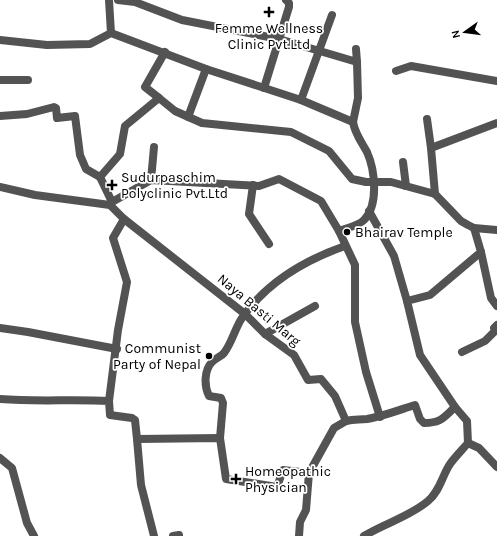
<svg xmlns="http://www.w3.org/2000/svg" width="497" height="536" font-family="Karla,sans-serif">
	<style>
		.lines { fill: none; stroke-linecap: round; stroke-linejoin: round }
		.street { stroke: #535353; stroke-width: 8 }
		.poi-dot { fill: #000; stroke: #fff; stroke-width: 1.5 }
		.labels { text-anchor: middle; dominant-baseline: central; stroke-width: 3.5; stroke-linejoin: round; paint-order: stroke }
		.poi-label { font-size: 14px; fill: #000; stroke: #fff; text-anchor: start }
		.street-label { font-size: 14px; fill: #000; stroke: #fff }
	</style>
	<rect width="100%" height="100%" fill="#fff"/>
	<g class="lines">
		<!-- street -->
		<g class="street">
			<path d="M109,0L111,33"/>
			<path d="M118,0L135,2L182,20L279,39L357,62L356,49"/>
			<path d="M0,40L47,45L90,44L111,33L206,69L301,100L353,122C355,134 361,141 367,152C375,170 379,205 364,220C358,226 347,228 339,231L321,201L279,179L259,186L151,180L112,202L110,205L35,195L0,187"/>
			<path d="M396,71L411,66L497,81"/>
			<path d="M0,80H28"/>
			<path d="M264,88L289,7V3L286,0"/>
			<path d="M159,98L145,87L165,52"/>
			<path d="M301,100L332,15"/>
			<path d="M0,116L27,114L54,107L56,108L57,118L75,116L80,155L86,169L100,177L112,202"/>
			<path d="M188,117L206,69"/>
			<path d="M427,119L431,148"/>
			<path d="M353,122L358,98L357,62"/>
			<path d="M403,162L406,186"/>
			<path d="M100,177L120,154L125,126L159,98L175,111L202,123L291,132L329,151L352,179L366,182H391L435,194L461,221L468,225L474,228L497,230"/>
			<path d="M151,180L154,147"/>
			<path d="M253,185L249,214L269,244"/>
			<path d="M435,194L431,148L497,123"/>
			<path d="M110,205L124,219L245,314L265,334L294,355L308,380L321,379L335,396L346,421L334,428L309,473L306,510L300,522L299,536"/>
			<path d="M369,211L394,256L407,301"/>
			<path d="M339,231L355,265V322L366,372L380,417"/>
			<path d="M481,252L491,298L497,306"/>
			<path d="M0,328L28,332L117,349"/>
			<path d="M265,334L315,306"/>
			<path d="M462,352L485,341L495,331L494,328L497,325"/>
			<path d="M0,399C36,402 72,399 109,401L110,415L132,418L135,420L137,439"/>
			<path d="M109,401L118,330L127,282L113,238L124,219"/>
			<path d="M346,421C354,419 359,420 367,419C384,416 399,410 415,405L420,419L424,423C441,423 443,418 455,407"/>
			<path d="M220,438L223,403L221,398L209,396C204,386 204,370 212,362C215,358 221,357 224,353C232,343 235,328 242,318C267,282 305,260 345,246"/>
			<path d="M468,443L467,421L455,407L420,355L407,301L430,295L481,252L474,228"/>
			<path d="M0,458L12,468L27,523L34,536"/>
			<path d="M154,536L141,485L137,439L220,438L226,479L277,487L283,470L309,473"/>
			<path d="M173,536L179,535"/>
			<path d="M364,536C385,523 409,517 428,501C440,491 442,476 450,464C455,457 462,450 468,443L479,448L497,467"/>
		</g>
	</g>
	<!-- markers -->
	<g class="poi-dot">
		<path d="M267 6h4v4h4v4h-4v4h-4v-4h-4v-4h4z"/>
		<path d="M110 179h4v4h4v4h-4v4h-4v-4h-4v-4h4z"/>
		<circle cx="347" cy="232" r="4"/>
		<circle cx="209" cy="356" r="4"/>
		<path d="M234 473h4v4h4v4h-4v4h-4v-4h-4v-4h4z"/>
	</g>
	<g class="labels">
		<!-- poi labels -->
		<g class="poi-label">
			<text x="269" y="28" text-anchor="middle">Femme Wellness<tspan x="269" dy="16">Clinic Pvt.Ltd</tspan></text>
			<text x="121" y="177">Sudurpaschim<tspan x="121" dy="16">Polyclinic Pvt.Ltd</tspan></text>
			<text x="355" y="232">Bhairav Temple</text>
			<text x="201" y="348" text-anchor="end">Communist<tspan x="201" dy="16">Party of Nepal</tspan></text>
			<text x="245" y="471">Homeopathic<tspan x="245" dy="16">Physician</tspan></text>
		</g>
		<!-- street labels -->
		<g class="street-label">
			<text transform="translate(259 310) rotate(40)">Naya Basti Marg</text>
		</g>
	</g>
	<!-- north arrow -->
	<g transform="translate(465 32) rotate(256)" stroke="#ffffff" stroke-width="3" paint-order="stroke">
	<path d="M0-3L7 15L0 10L-7 15Z" fill="#000000"/>
	<text y="-6" font-size="11" font-weight="bold" text-anchor="middle" fill="#000000">N</text>
	</g>
</svg>
